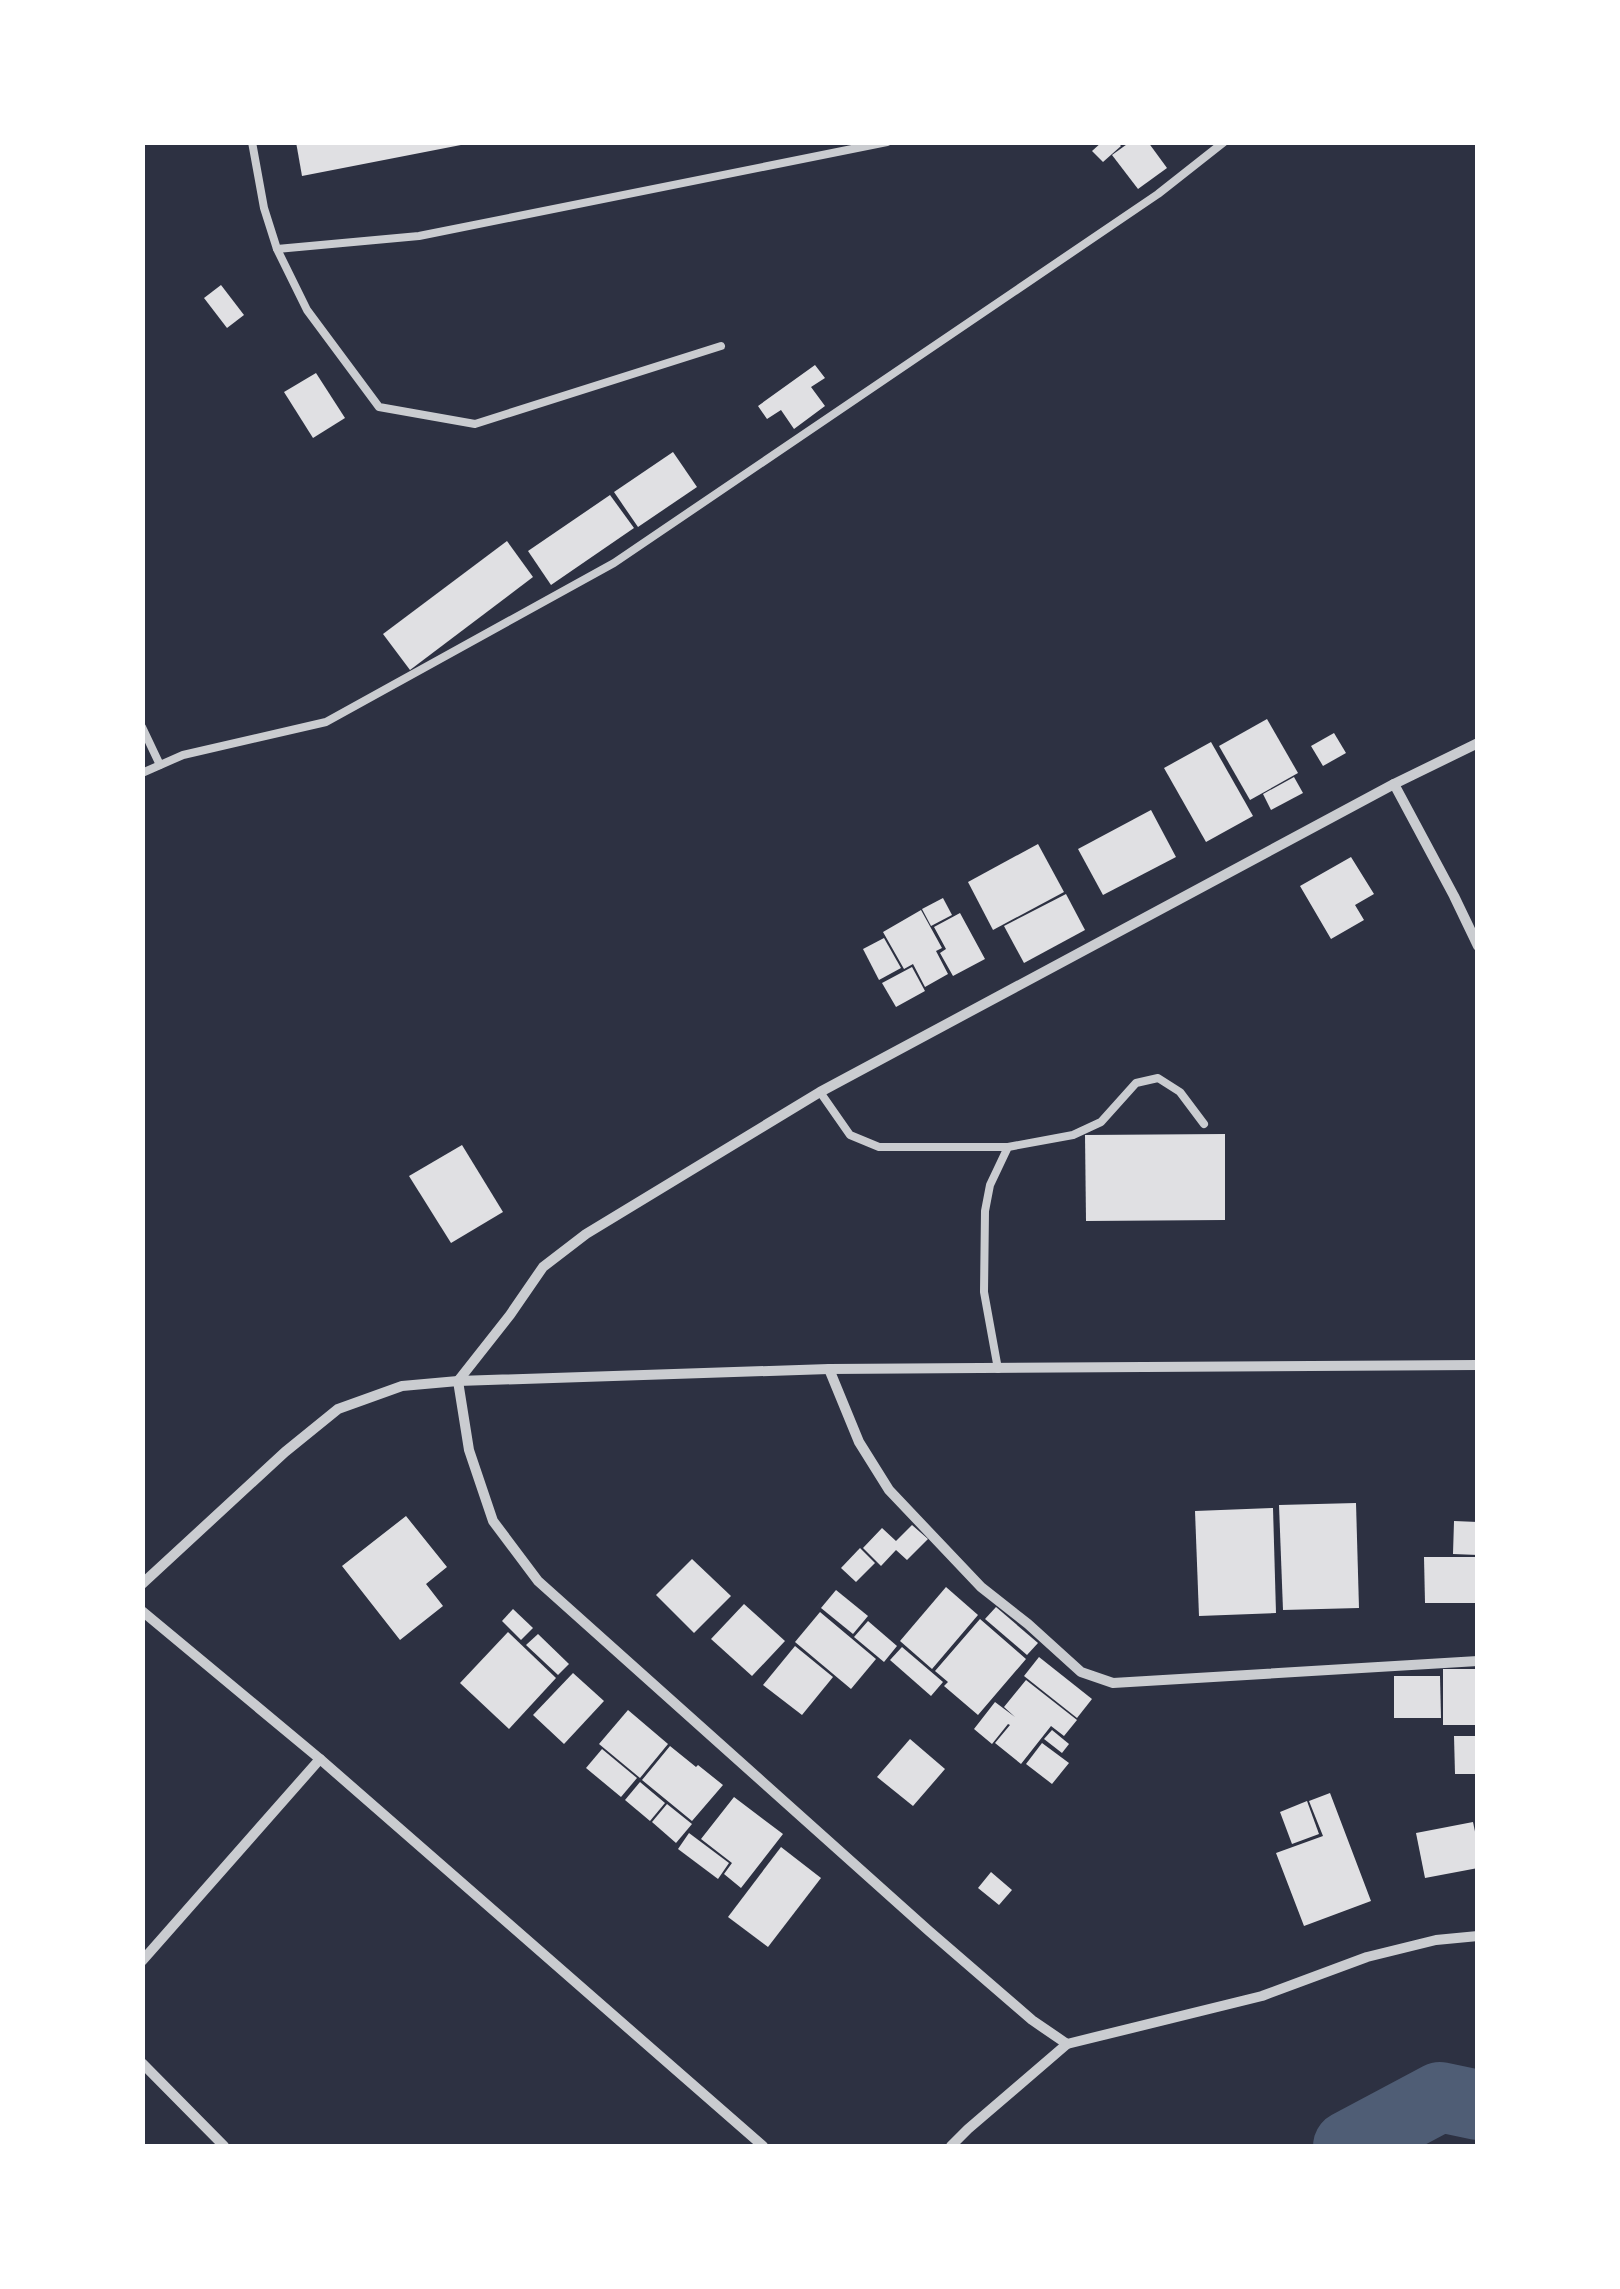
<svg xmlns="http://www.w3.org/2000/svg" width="1620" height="2289" font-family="'Fira Sans',sans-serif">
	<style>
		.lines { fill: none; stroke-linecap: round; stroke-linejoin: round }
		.river { stroke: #4f5d75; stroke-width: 70 }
		.building { fill: #e0e0e3 }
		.service { stroke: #caccd0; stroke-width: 8 }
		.minor { stroke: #caccd0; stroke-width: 10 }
	</style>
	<rect width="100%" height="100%" fill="#2d3142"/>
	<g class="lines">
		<!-- river -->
		<path class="river" d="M1348,2146L1440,2097L1478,2105"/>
	</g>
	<!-- building -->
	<g class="building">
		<path d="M296,142H466V144L302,176Z"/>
		<path d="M1102,142H1117L1121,146L1103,162L1092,151Z"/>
		<path d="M1130,142H1148L1167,168L1138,189L1112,155Z"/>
		<path d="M221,285L244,315L227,328L204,298Z"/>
		<path d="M815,365L825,378L811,387L825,406L794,429L781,410L767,419L758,406Z"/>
		<path d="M316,373L345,418L313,438L284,392Z"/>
		<path d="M673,452L697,487L638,527L614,492Z"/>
		<path d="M610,495L634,528L551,585L528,551Z"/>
		<path d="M507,541L533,577L410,670L383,634Z"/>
		<path d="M1267,719L1298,773L1250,800L1219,746Z"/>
		<path d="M1334,733L1346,753L1323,766L1311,746Z"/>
		<path d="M1211,742L1253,816L1206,842L1164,768Z"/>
		<path d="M1294,777L1303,793L1271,810L1263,794Z"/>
		<path d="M1151,810L1176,857L1103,895L1078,849Z"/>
		<path d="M1038,844L1064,892L993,930L968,882Z"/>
		<path d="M1351,857L1374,894L1355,905L1364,920L1331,939L1300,886Z"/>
		<path d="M1066,894L1085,930L1024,963L1004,926Z"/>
		<path d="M943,898L952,915L931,926L922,909Z"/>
		<path d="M921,910L942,948L936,951L948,974L925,987L913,964L904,969L883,932Z"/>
		<path d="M960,913L985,959L953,976L940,953L946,949L934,927Z"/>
		<path d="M884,938L901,968L879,980L863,949Z"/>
		<path d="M912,967L925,991L896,1007L882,983Z"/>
		<path d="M1225,1134V1220L1086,1221L1085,1135Z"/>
		<path d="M462,1145L503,1212L451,1243L409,1176Z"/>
		<path d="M1356,1503L1359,1608L1283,1610L1279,1505Z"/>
		<path d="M1273,1508L1276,1613L1199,1616L1195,1511Z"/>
		<path d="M406,1516L447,1567L426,1584L443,1606L400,1640L342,1566Z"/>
		<path d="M1454,1521L1478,1522V1555L1453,1554Z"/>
		<path d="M912,1525L928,1539L907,1560L896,1550L881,1566L863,1548L882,1528L896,1541Z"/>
		<path d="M860,1548L875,1563L856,1582L841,1568Z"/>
		<path d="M1424,1557H1478V1603H1425Z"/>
		<path d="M692,1559L731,1596L694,1633L656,1595Z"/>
		<path d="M946,1587L978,1615L932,1669L900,1641Z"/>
		<path d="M836,1590L868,1616L853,1634L821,1608Z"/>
		<path d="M744,1604L785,1641L752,1676L711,1639Z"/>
		<path d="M996,1607L1038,1643L1027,1655L985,1619Z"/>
		<path d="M513,1609L533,1628L521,1640L502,1621Z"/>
		<path d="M820,1612L876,1659L851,1689L795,1642Z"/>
		<path d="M980,1619L1026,1659L978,1715L944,1686L948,1682L935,1671Z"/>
		<path d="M868,1621L897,1646L884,1662L854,1637Z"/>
		<path d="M508,1632L556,1678L509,1729L460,1683Z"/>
		<path d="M538,1634L569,1664L558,1675L526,1645Z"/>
		<path d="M795,1646L833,1677L802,1715L763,1685Z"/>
		<path d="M902,1647L943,1682L931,1696L890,1660Z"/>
		<path d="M1039,1657L1092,1699L1077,1718L1024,1676Z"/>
		<rect x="1443" y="1669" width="35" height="56"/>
		<path d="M573,1673L604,1701L564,1744L533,1715Z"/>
		<path d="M1394,1676H1440L1441,1718H1394Z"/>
		<path d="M1026,1680L1077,1720L1064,1736L1051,1726L1021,1764L995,1743L1010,1725L1008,1724L992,1744L974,1729L995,1702L1015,1717L1004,1707Z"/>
		<path d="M628,1710L668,1744L640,1778L599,1744Z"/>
		<path d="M1052,1730L1069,1744L1062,1753L1044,1739Z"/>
		<path d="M1454,1736H1478V1774H1455Z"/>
		<path d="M910,1739L945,1769L913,1806L877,1777Z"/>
		<path d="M1042,1743L1069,1763L1052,1784L1026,1764Z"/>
		<path d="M670,1746L696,1767L698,1765L723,1785L692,1821L642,1780Z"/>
		<path d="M602,1749L637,1778L621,1797L586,1768Z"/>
		<path d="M640,1782L665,1803L650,1821L625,1800Z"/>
		<path d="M1330,1793L1371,1901L1304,1926L1276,1853L1323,1836L1309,1801Z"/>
		<path d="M734,1797L783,1834L741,1888L724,1874L732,1863L701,1839Z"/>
		<path d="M1307,1801L1319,1834L1292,1844L1280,1812Z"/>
		<path d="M667,1804L692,1824L676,1843L652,1822Z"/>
		<path d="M1473,1822L1478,1846V1868L1425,1878L1416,1833Z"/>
		<path d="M689,1833L729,1863L718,1879L678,1849Z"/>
		<path d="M781,1847L821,1878L768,1947L728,1917Z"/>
		<path d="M991,1872L1012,1890L999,1905L978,1888Z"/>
	</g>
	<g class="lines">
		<!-- service -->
		<g class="service">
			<path d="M252,142L264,208L277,249L419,236L887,142"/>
			<path d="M277,249L307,310L379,407L475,424L721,346"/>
			<path d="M142,727L160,765"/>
			<path d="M142,773L183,755L326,722L614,563L1158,194L1224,142"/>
			<path d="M820,1092L850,1135L879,1147H1008"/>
			<path d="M998,1369L984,1292L985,1211L990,1185L1008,1147L1073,1135L1101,1122L1136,1083L1158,1078L1180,1092L1204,1124"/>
		</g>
		<!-- minor -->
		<g class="minor">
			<path d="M1478,743L1394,784L820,1092L586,1234L543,1267L510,1315L458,1381L469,1450L493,1521L538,1581L929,1931L1032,2020L1067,2044L1262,1996L1367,1957L1436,1940L1478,1936"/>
			<path d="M1394,784L1454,896L1478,946"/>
			<path d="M829,1369L859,1442L889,1490L981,1587L1028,1624L1081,1672L1113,1683L1478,1661"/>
			<path d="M142,1584L285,1452L338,1409L402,1386L458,1381L829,1369L1478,1365"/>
			<path d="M142,1611L320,1759L763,2146"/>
			<path d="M142,1961L320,1759"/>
			<path d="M142,2063L224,2146"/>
			<path d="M951,2146L968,2129L1067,2044"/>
		</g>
	</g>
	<!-- border -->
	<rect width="1620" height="2289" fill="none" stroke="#ffffff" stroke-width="290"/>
</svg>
